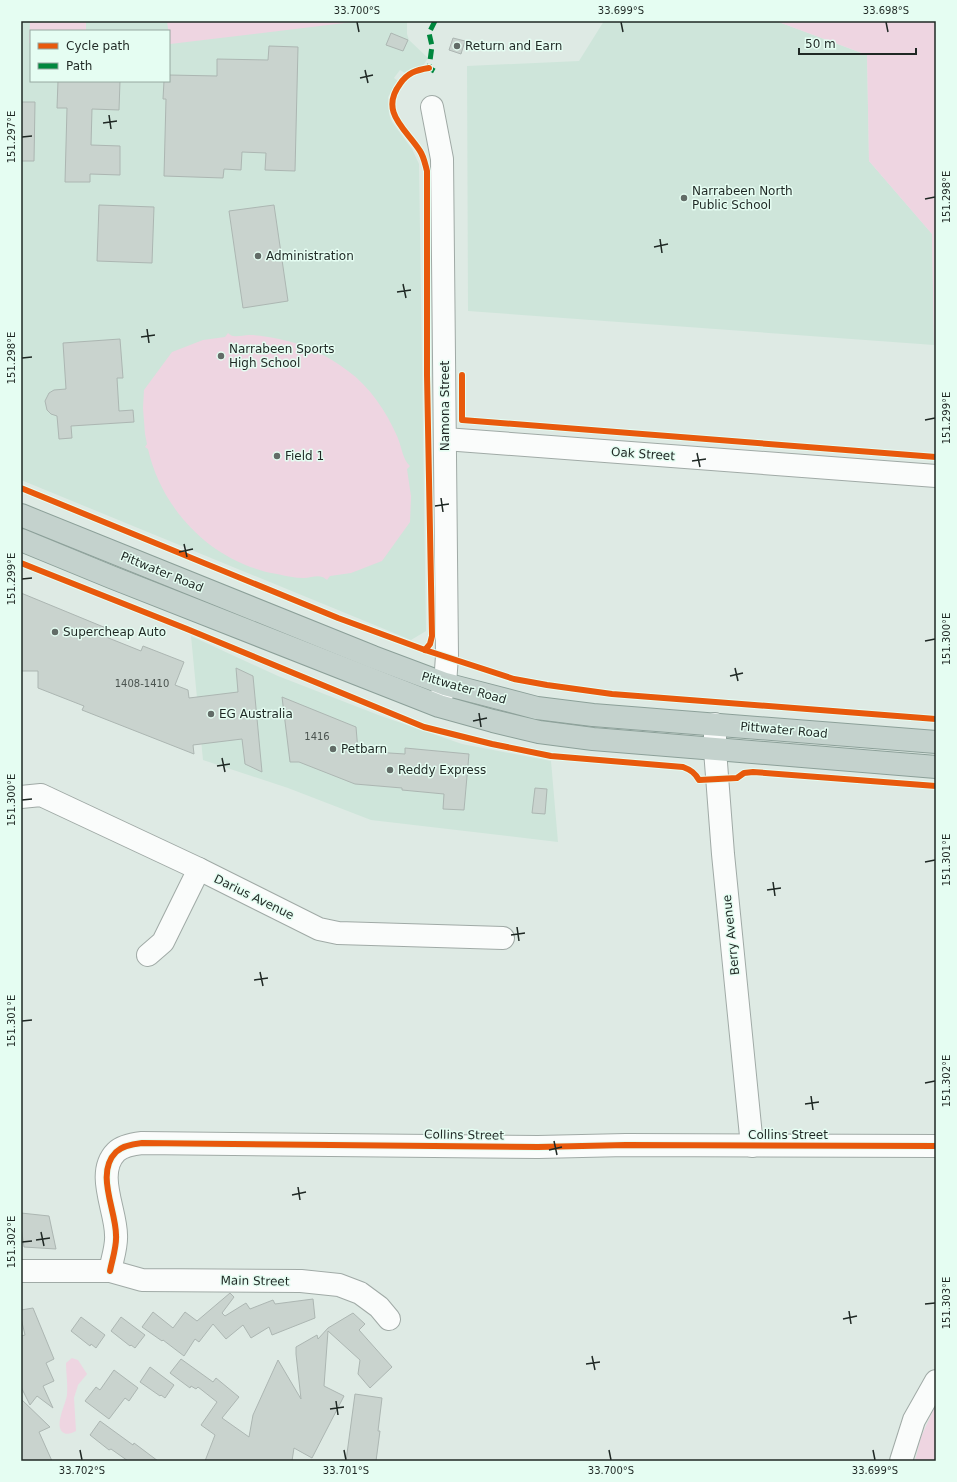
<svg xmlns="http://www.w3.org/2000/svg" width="957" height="1482" font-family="'DejaVu Sans',sans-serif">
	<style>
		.built { fill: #cee5da; fill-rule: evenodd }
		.green { fill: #eed5e1 }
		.building { fill: #c9d3ce; stroke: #acb6b2 }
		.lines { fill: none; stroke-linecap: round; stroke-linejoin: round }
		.minor-casing { stroke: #a0aaa6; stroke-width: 24 }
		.highway-casing { stroke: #8ca099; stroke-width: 24 }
		.minor { stroke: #fafcfb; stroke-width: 22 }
		.highway { stroke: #c4d2cd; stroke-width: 22 }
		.quiet { stroke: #00873e; stroke-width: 5; stroke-dasharray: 10 5; stroke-linecap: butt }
		.cycleway-casing { stroke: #e5fdf2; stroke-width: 8 }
		.cycleway { stroke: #e8590c; stroke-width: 6 }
		.ticks { fill: none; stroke: #1f2824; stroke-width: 1.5 }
		.poi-dot { fill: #626c67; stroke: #e5fdf2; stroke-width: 1.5 }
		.labels { text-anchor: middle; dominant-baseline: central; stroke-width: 3; stroke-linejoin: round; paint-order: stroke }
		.number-label { font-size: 10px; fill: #4b5450 }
		.poi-label { font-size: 12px; fill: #1f2824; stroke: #e5fdf2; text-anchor: start }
		.street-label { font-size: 12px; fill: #1f2824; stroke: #e5fdf2 }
		.neatline { fill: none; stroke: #1f2824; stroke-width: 1.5 }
		.ticks-label { font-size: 10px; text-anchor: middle; fill: #1f2824 }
	</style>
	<rect width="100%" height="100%" fill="#deeae4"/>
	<!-- built -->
	<g class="built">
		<path d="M21,21H407V34L409,40L428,58L423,66L414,68L405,73L400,70L394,78L398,81L388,97L389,114L392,122L412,149L419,164L426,631L411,640L21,480ZM31,31H169V81H31Z"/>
		<path d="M604,21H776L867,55L869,161L932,234L934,345L468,311L467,66L579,61Z"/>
		<path d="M191,636L278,676L381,716L462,744L551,761L558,842L371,820L288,788L203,760Z"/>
	</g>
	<!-- green -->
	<g class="green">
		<path d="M30,21H86V31H31V43H29Z"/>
		<path d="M167,21H361L170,44Z"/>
		<path d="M776,21H936V345H934L932,234L869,161L867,55Z"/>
		<path d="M228,333C229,334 232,336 233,336C238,337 244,335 249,335C259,335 269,337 279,339C304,344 327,355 348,371C370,387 386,411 397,436C401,444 403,461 410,466L407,469L411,496L410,522L382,561L351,573L330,576L327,580C326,579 323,577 322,577C317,575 310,578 304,578C295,578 286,576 277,574C213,563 162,511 148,449L145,447L147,444L145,434L143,408L144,390L172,352L203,340L225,337Z"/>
		<path d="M72,1358L78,1360L87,1374L78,1385L74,1398L76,1431C72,1433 68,1435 64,1433C53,1427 66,1404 67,1395C68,1384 66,1373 66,1363Z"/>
		<path d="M936,1404V1461H915L921,1437Z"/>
	</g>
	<!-- building -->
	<g class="building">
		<path d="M391,33L408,40L403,51L386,45Z"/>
		<path d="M453,38L465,41L461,54L449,50Z"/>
		<path d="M269,46L298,47L295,171L265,170L266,153L242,152L241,170L224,169L223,178L164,176L166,99H163L164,81H169V75L217,76V59L268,60Z"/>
		<path d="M58,81H120L119,110L92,109L91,145L120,146V175L90,174V182H65L67,108H57Z"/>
		<path d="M21,102H35L34,161H21Z"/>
		<path d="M99,205L154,207L152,263L97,261Z"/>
		<path d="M274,205L288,301L243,308L229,211Z"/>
		<path d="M120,339L123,378H117L119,411L133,410L134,422L71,426L72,438L59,439L57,416L51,414L47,410L45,401L49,393L54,390L66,389L63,343Z"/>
		<path d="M21,593L106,628V637L141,651L143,646L184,662L175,685L188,690L189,698L238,692L236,668L253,676L262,772L245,764L242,739L193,745L194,754L82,710L84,706L38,688V671H21Z"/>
		<path d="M282,697L356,727L358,751L405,754V748L469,754L464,810L443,809L444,794L402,790V788L355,784L299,762H290Z"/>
		<path d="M535,788L547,789L545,814L532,813Z"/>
		<path d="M21,1213L49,1216L56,1249L24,1247L21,1227Z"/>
		<path d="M230,1293L234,1297L222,1313L225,1316L246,1303L250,1309L273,1300L275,1304L313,1299L315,1318L272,1335L269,1327L251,1338L243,1325L226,1339L213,1324L199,1342L195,1339L184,1356L163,1340L162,1341L142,1327L153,1312L173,1328L185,1312L197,1321Z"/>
		<path d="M33,1308L54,1359L46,1363L54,1381L43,1386L53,1408L37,1396L30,1405L21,1387V1336L25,1335L21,1318V1310Z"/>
		<path d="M353,1313L365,1324L359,1330L392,1367L370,1388L358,1374L360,1360L328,1331L324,1386L344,1396L312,1458L294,1448L292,1461H205L215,1435L201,1425L217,1402L198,1387L196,1389L191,1386L190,1388L170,1373L181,1359L213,1382L216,1378L239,1397L222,1418L249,1437L253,1415L278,1360L301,1399L296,1354V1347L317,1335L318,1339L328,1328Z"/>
		<path d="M81,1317L105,1335L96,1348L91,1344L90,1346L71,1331Z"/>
		<path d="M121,1317L145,1335L135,1348L131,1345L130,1346L111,1331Z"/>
		<path d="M150,1367L174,1385L165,1398L161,1395L160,1396L140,1382Z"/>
		<path d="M114,1370L138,1388L129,1401L125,1398L109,1419L85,1401L96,1387L100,1390Z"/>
		<path d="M355,1394L382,1398L378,1431H380L376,1461H346Z"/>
		<path d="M21,1399L50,1427L39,1432L52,1461H21Z"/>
		<path d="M100,1421L133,1445L134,1443L158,1461H128L111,1449L109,1450L90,1435Z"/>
	</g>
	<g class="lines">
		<defs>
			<g id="minor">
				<path d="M432,107L442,159L447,656L445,684L440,701"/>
				<path d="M445,439L936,476"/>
				<path d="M715,724V750L723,854L752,1146"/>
				<path d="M21,797L41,795L199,869L319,929L338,933L503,938"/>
				<path d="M148,955L163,942L199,869"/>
				<path d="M21,1271H110L142,1280L301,1281L339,1285L360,1293L379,1307L389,1319"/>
				<path d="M110,1271C112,1260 117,1246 116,1235C116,1210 95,1173 116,1152C122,1146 133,1144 142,1143L538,1147L626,1145L936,1146"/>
				<path d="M901,1461L914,1420L936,1381"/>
			</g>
			<g id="highway">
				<path d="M21,515L373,657L445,684L537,708L593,715L936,742"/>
				<path d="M21,540L111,577L439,706L493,721L539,732L593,739L936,767"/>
			</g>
		</defs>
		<!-- minor casing -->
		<use href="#minor" class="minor-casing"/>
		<!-- highway casing -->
		<use href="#highway" class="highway-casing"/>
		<!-- minor -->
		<use href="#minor" class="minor"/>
		<!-- highway -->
		<use href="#highway" class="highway"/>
		<!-- quiet -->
		<path class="quiet" d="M435,21L429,33L432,46L429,68L436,72"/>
		<defs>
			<g id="cycleway">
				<path d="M462,375V420L936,457"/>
				<path d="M21,488L338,618L425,650L514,679L547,685L612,694L936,719"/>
				<path d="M21,563L187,629L424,727L492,744L551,756L683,767C691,770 695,773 699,780L737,778L744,773L753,772L936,786"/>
				<path d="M425,650L430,644L432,636L427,375V171C425,164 424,157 420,151C406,129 379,112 400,84C407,73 416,70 429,68"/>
				<path d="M110,1271C112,1260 117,1246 116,1235C116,1210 95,1173 116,1152C122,1146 133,1144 142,1143L538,1147L626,1145L936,1146"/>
			</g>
		</defs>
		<!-- cycleway casing -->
		<use href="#cycleway" class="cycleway-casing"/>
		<!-- cycleway -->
		<use href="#cycleway" class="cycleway"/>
	</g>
	<!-- ticks -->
	<path class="ticks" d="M357,22L359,32M621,22L623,32M886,22L888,32M365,70L368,83M360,78L373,75M109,115L111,129M103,123L117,121M22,137L32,136M925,199L935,197M660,239L662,253M654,247L668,244M403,284L406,298M397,292L411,290M147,329L149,343M141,337L155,335M22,358L32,357M925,420L935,418M697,453L700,467M692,461L706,459M441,498L443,512M435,506L449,504M184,544L187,557M179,552L193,549M22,579L32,578M925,641L935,639M735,668L738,681M730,676L743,673M479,713L481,727M473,721L487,718M222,758L225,772M217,766L230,764M22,800L32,799M925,862L935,860M773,882L775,896M767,890L781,888M517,927L519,941M511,935L525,933M260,972L263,986M254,980L268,978M22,1021L32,1020M925,1083L935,1081M811,1096L813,1110M805,1104L819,1102M554,1141L557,1155M549,1150L562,1147M298,1187L300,1200M292,1195L306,1192M41,1232L44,1246M36,1240L50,1238M22,1242L32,1241M925,1304L935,1303M849,1311L851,1324M843,1319L857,1316M592,1356L595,1370M586,1364L600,1362M336,1401L338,1415M330,1409L344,1407M80,1450L82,1460M344,1450L346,1460M609,1450L611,1460M873,1450L875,1460"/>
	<!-- markers -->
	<g class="poi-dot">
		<circle cx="457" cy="46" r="4"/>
		<circle cx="684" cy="198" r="4"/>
		<circle cx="258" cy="256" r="4"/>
		<circle cx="221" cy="356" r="4"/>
		<circle cx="277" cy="456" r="4"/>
		<circle cx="55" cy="632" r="4"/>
		<circle cx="211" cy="714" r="4"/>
		<circle cx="333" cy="749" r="4"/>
		<circle cx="390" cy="770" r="4"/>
	</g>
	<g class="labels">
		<!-- number labels -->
		<g class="number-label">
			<text x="142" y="683">1408-1410</text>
			<text x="317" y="736">1416</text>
		</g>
		<!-- poi labels -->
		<g class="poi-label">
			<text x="465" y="46">Return and Earn</text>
			<text x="692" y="191">Narrabeen North<tspan x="692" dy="14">Public School</tspan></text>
			<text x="266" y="256">Administration</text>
			<text x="229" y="349">Narrabeen Sports<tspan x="229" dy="14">High School</tspan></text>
			<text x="285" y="456">Field 1</text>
			<text x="63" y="632">Supercheap Auto</text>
			<text x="219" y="714">EG Australia</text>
			<text x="341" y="749">Petbarn</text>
			<text x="398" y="770">Reddy Express</text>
		</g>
		<!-- street labels -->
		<g class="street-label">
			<text transform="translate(445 406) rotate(-90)">Namona Street</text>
			<text transform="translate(643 454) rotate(4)">Oak Street</text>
			<text transform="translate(162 572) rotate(22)">Pittwater Road</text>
			<text transform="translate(464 688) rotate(16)">Pittwater Road</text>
			<text transform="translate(784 730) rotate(5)">Pittwater Road</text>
			<text transform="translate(254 897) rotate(26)">Darius Avenue</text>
			<text transform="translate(731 935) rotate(-96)">Berry Avenue</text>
			<text transform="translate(464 1135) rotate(1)">Collins Street</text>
			<text x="788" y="1135">Collins Street</text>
			<text transform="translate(255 1281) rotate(1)">Main Street</text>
		</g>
	</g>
	<!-- border -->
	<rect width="957" height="1482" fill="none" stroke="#e5fdf2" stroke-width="44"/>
	<!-- legend -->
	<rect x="30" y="30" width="140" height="52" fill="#e5fdf2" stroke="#96a8a0"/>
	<rect x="38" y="43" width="20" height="6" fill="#e8590c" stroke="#96a8a0"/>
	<text x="66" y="50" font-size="12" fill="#1f2824">Cycle path</text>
	<rect x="38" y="63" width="20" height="6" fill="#00873e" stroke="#96a8a0"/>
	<text x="66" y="70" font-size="12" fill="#1f2824">Path</text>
	<!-- scale -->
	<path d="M799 48v6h117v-6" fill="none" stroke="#1f2824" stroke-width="2"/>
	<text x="805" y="48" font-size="12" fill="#1f2824" stroke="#e5fdf2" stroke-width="3" paint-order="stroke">50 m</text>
	<rect x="22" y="22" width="913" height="1438" class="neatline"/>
	<g class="ticks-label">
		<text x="357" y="14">33.700°S</text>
		<text x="621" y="14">33.699°S</text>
		<text x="886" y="14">33.698°S</text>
		<text transform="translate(11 137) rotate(-90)" y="4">151.297°E</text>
		<text transform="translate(946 197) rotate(-90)" y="4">151.298°E</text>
		<text transform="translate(11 358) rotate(-90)" y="4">151.298°E</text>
		<text transform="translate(946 418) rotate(-90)" y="4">151.299°E</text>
		<text transform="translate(11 579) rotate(-90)" y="4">151.299°E</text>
		<text transform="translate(946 639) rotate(-90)" y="4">151.300°E</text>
		<text transform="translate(11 800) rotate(-90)" y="4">151.300°E</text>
		<text transform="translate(946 860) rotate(-90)" y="4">151.301°E</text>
		<text transform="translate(11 1021) rotate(-90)" y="4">151.301°E</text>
		<text transform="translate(946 1081) rotate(-90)" y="4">151.302°E</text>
		<text transform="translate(11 1242) rotate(-90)" y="4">151.302°E</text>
		<text transform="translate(946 1303) rotate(-90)" y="4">151.303°E</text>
		<text x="82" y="1474">33.702°S</text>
		<text x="346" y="1474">33.701°S</text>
		<text x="611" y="1474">33.700°S</text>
		<text x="875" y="1474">33.699°S</text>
	</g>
</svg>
